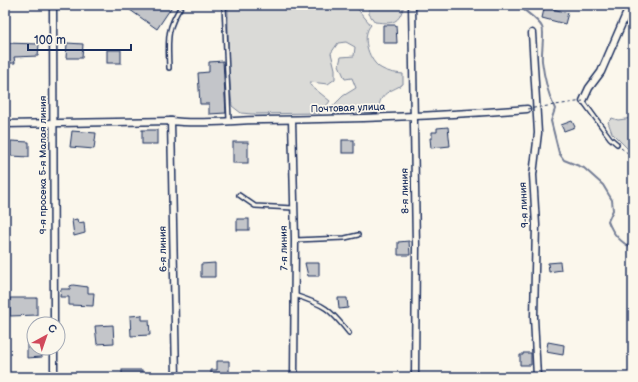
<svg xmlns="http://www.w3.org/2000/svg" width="638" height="382" font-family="'Balsamiq Sans',sans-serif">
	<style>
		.green { fill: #dadad7; stroke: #7a849a }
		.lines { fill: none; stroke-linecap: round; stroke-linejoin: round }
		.stream { stroke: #747e96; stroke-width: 2 }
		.building { fill: #c3c5c9; stroke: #1b2f5e }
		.service-casing { stroke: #1b2f5e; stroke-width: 6 }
		.minor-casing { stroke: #1b2f5e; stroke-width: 9 }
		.path { stroke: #1b2f5e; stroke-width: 1; stroke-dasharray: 3 3; stroke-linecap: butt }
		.service { stroke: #fbf7ec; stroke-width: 3 }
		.minor { stroke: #fbf7ec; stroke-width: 6 }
		.path-bridge { stroke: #1b2f5e; stroke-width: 1; stroke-dasharray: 3 3; stroke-linecap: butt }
		.labels { text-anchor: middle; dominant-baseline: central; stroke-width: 3.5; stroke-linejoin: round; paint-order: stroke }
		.street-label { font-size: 10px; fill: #1b2f5e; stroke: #fbf7ec }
	</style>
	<rect width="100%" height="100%" fill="#fbf7ec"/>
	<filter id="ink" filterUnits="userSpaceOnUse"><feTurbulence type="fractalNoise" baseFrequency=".025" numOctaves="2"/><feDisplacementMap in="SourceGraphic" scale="8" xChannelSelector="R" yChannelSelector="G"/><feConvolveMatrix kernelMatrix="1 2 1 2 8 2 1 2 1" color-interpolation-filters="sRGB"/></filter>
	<g filter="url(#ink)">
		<!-- green -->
		<g class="green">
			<path d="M228,5H354L371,25C361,36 368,58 379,67C387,72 394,73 403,74V84C389,93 381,91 378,110L370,116H333V106L343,96L356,88L352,78L345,79L339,65L341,57L354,56L355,47L346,42L338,43L331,53L335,69V79L328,84L310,82V85L330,101L321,113L252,114L241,113L232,106L228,63Z"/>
			<path d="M369,5H404C399,24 393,24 375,22L369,14Z"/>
			<path d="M612,118L618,120L633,118V154L612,133L608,122Z"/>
		</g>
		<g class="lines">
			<!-- stream -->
			<path class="stream" d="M519,5C526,13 537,18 542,27C545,32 541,53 542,61C544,77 548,94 555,109L551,121L559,153L564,160L584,168L603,185L612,200L613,210L608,221C613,235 621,242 633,249"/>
		</g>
		<!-- building -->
		<g class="building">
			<path d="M123,5H173L157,29Z"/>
			<path d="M545,5H554L553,9L568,13L565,24L542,18Z"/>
			<path d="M383,25H396L397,43H383Z"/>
			<path d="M5,43L39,44L38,56L14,57L15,63H5Z"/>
			<path d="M67,43L83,44L82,58H66Z"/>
			<rect x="107" y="50" width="14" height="13"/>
			<path d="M223,61L226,113L209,114V104H200L198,73L209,72V62Z"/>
			<path d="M572,121L575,127L564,131L561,125Z"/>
			<path d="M448,127L450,146L431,148L430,138H432V132H437V128Z"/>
			<rect x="142" y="130" width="15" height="14"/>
			<path d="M72,131L96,133L94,149L70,147Z"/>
			<rect x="342" y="140" width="12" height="13"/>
			<path d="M11,141L29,142V157L11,156Z"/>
			<rect x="233" y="142" width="15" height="21"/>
			<path d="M77,219L78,223L84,222L85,233L74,236L72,220Z"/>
			<rect x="237" y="219" width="12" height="11"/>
			<path d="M409,241L410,255H398V242Z"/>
			<path d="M560,262L561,270L549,272L548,263Z"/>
			<path d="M215,263V277H201V264Z"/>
			<path d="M305,263H319V276H308Z"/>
			<path d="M73,285L88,287V293H94L93,306L69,305V297H60L61,289H70V286Z"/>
			<path d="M10,298H37V315L10,316Z"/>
			<path d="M338,298H347L348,308L339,309Z"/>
			<path d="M142,315V320H149L150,335L131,336L130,316Z"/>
			<path d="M113,325L114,343L97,344L95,326Z"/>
			<path d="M548,342L564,345L563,355L546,352Z"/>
			<path d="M27,344H34V348H42V357L27,358Z"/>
			<path d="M523,353H531V365H520V355H523Z"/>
			<path d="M217,361H229V377H211V370H217Z"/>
			<rect x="122" y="370" width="20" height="7"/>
		</g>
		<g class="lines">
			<defs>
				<g id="service">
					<path d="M224,5L229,120"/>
					<path d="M169,68C168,39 166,29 182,5"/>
					<path d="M583,101L610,138L617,144"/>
					<path d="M239,195L255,206L293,208"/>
					<path d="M295,240L345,238L358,235"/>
					<path d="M294,295C325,305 329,308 349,333"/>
				</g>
				<g id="minor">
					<path d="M53,5L54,324"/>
					<path d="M412,5L416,245L415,377"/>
					<path d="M532,33L538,133L533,175L536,225L534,317L537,377"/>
					<path d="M583,101L589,88L601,72L630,5"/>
					<path d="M292,120L295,240L294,377"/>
					<path d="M171,121L176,377"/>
					<path d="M5,124L171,121C201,125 232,120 263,120C351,119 439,116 527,109"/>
					<path d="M54,348V377"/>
				</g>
			</defs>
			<!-- service casing -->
			<use href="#service" class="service-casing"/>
			<!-- minor casing -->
			<use href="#minor" class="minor-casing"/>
			<!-- path -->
			<path class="path" d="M621,148L633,157"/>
			<!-- service -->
			<use href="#service" class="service"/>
			<!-- minor -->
			<use href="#minor" class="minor"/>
			<!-- path-bridge -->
			<path class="path-bridge" d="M527,109L583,101"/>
		</g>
	</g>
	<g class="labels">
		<!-- street labels -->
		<g class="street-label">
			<text transform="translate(348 108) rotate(-2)">Почтовая улица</text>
			<text transform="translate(43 165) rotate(-90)">9-я просека 5-я Малая линия</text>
			<text transform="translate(405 191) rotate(-91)">8-я линия</text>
			<text transform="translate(524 205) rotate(-93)">9-я линия</text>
			<text transform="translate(284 248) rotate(-91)">7-я линия</text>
			<text transform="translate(163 249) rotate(-91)">6-я линия</text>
		</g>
	</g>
	<!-- margin -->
	<rect width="638" height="382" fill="none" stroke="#fbf7ec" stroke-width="20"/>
	<rect x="10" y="10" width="618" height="362" fill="none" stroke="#1b2f5e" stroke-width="1.5" filter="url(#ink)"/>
	<!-- north arrow -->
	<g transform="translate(46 336) rotate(40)"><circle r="19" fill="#fbf7ec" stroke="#a1a7b3"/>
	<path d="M0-3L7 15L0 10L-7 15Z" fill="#d1495b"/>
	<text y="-6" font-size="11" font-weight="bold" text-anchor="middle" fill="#1b2f5e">С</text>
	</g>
	<!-- scale -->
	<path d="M28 44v6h103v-6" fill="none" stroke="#1b2f5e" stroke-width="2"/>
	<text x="34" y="44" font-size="12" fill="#1b2f5e" stroke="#fbf7ec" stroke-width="3" paint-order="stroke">100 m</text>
</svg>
